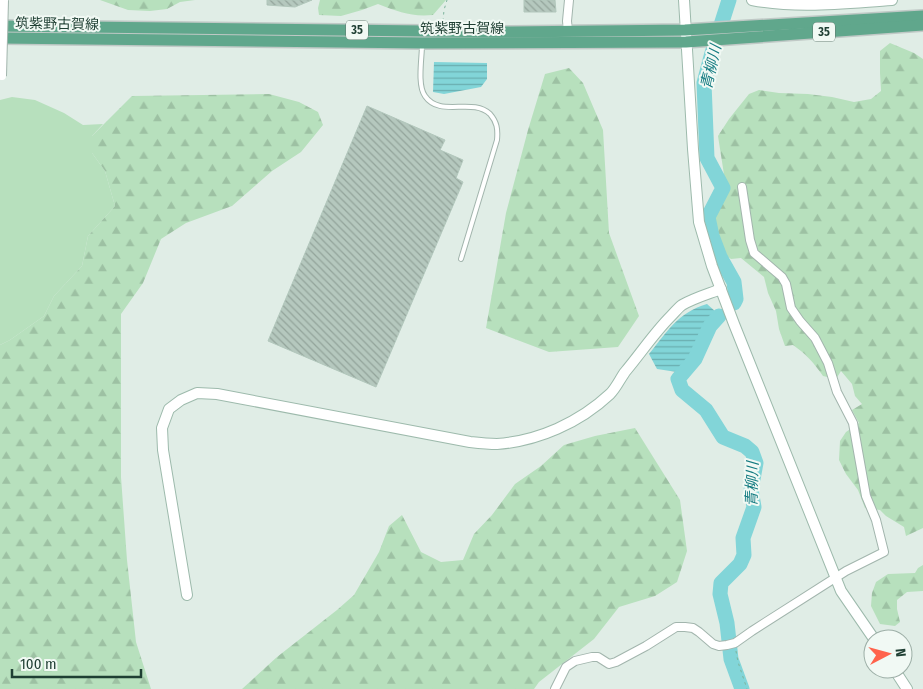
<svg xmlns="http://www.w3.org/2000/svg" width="923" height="689" font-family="'Fira Sans Condensed','Noto Sans JP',sans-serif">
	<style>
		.grass { fill: #b7e0bd }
		.forest { fill: url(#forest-firs) }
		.water { fill: url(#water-rules) }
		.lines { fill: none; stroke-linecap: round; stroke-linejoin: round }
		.river { stroke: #82d5d8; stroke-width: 15 }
		.building { fill: url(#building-back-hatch); stroke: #b2c7bc }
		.lane-casing { stroke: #a2b5ad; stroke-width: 6 }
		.street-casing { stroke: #a2b5ad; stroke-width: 10 }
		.secondary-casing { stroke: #9dbaac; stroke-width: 12 }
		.primary-casing { stroke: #c0c9c6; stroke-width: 14 }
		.path { stroke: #7db49c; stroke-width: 1; stroke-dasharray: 2.5 4; stroke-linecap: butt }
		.lane { stroke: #fff; stroke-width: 4 }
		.street { stroke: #fff; stroke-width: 8 }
		.secondary { stroke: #fff; stroke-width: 10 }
		.primary { stroke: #60a78c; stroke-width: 11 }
		.street-bridge-casing { stroke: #a2b5ad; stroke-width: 10; stroke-linecap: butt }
		.street-bridge { stroke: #fff; stroke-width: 8 }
		.labels { text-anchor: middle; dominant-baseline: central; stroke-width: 4; stroke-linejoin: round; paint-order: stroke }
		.shield { fill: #f1f9f4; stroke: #5e776d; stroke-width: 1 }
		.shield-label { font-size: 12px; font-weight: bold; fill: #1f3f33 }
		.street-label { font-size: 14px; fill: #1f3f33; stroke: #f1f9f4 }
		.water-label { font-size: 15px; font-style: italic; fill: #137b81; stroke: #f1f9f4 }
	</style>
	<defs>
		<pattern id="forest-firs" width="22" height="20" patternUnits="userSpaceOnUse" patternTransform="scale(1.25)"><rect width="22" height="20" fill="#b7e0bd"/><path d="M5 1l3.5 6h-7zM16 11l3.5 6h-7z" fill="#9dc1a3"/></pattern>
		<pattern id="water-rules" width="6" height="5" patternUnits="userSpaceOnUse" patternTransform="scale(1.25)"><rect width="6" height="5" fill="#82d5d8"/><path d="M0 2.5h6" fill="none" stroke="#6aaeb0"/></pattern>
		<pattern id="building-back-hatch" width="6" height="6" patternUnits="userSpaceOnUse" patternTransform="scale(1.25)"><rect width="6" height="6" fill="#b5c8be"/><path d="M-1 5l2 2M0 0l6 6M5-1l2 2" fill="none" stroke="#93a49b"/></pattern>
	</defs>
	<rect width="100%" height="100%" fill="#e0ede6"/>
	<!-- grass -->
	<path class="grass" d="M12,97L35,100L64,113L83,125L103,124L92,136V153L105,171L115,206L88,236L82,266L54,296L44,316L10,340L0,345V100Z"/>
	<!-- forest -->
	<g class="forest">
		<path d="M100,0H195L180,2L167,9L150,11L128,10Z"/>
		<path d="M320,0H446L433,15C411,17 399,12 378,4L362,10L341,16L319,15L318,8Z"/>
		<path d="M890,43L914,53L923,59V528L906,536L904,527L886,516L880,510L865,508L858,490L846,474L839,460L840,441L846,432L859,423L852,410L862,404L855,396L852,384L841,371L836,379L823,376C814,363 806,354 793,345L785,346L779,329L776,311L768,293L764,277L741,258L731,259L718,249L712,228L710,219L721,202L725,181L718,136L729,119L749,94L759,90L779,93L808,94L832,97L854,102L871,99L881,91L880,73V51Z"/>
		<path d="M569,68L583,83L603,130L609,233L639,316L618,347L549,352L486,328L506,213L528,130L545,74Z"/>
		<path d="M269,94L299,102L318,112L323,125L301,152L272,171L232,206L186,223L161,239L143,283L121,314V477L127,560L136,642L151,689H0V345L10,340L44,316L54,296L82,266L88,236L115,206L105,171L92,153V136L132,96Z"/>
		<path d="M635,428L680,500L687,551L677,582L655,596L619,607L594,639L539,682L534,689H242L277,657L337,610L354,595L379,552L389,526L402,515L421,552L441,562L463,560L474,534L492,515L515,484L541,466L564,445L595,436Z"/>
		<path d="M923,565V591L907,592L897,600V609L900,622L895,626L880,624L871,606L872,593L876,582L888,574L915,573L918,568Z"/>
	</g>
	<!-- water -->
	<g class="water">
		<path d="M434,62L487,63V79L481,87L444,94L433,92Z"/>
		<path d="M707,304L716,312L705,324L689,359L677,372L657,369L649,354C668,331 677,313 707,304Z"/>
	</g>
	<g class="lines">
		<!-- river -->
		<g class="river">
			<path d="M729,0L712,53L704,83L707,158L723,188L708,217L712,236L720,257L734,282L736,299L734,303"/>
			<path d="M719,316L710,326L695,359L678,379L682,390L706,410L723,437L745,446L752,452L756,463L751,490L754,507L743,538L744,555L740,564L721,583L720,594L727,623L731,659L742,689"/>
		</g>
	</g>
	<!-- building -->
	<g class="building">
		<path d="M267,0H312L295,7L267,5Z"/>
		<path d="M524,0H555L556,12H524Z"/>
		<path d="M367,106L445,140L440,150L463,160L456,178L463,182L376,387L268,341Z"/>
	</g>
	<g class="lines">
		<defs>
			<path id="lane" d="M422,45C422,58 417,85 425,96C440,118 472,97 490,114C497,122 498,129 497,140L461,259"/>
			<g id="street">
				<path d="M568,31L567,21L569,0"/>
				<path d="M555,689L566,667L575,661L592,657H598L609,664L616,662L646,646L676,627H685L693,628L699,632L713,644L719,646L727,645L735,643L752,631L846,571L884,552L876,520L866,496L853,423L837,392L828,363L815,338L800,321L791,308L786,284L782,277L754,253L750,240L742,187"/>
			</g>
			<g id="secondary">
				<path d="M684,0L693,149L699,222L712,266L734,324L841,591L874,639"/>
				<path d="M752,0C798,9 845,3 892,0"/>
				<path d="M187,595L163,450L162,428L169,409L181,400L197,393L217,394L470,442C479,443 488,444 497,444C538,441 579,423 610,394C616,388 620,379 625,372C641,353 654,333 671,316C675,312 678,308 682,305C694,298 708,294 721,289"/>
				<path d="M894,669L907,689"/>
			</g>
			<g id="primary">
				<path d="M0,26L511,32L685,30L923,16"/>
				<path d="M0,38L422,43L686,42L923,25"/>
			</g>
		</defs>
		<!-- lane casing -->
		<use href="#lane" class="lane-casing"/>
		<!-- street casing -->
		<use href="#street" class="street-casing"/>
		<!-- secondary casing -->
		<use href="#secondary" class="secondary-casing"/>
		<!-- primary casing -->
		<use href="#primary" class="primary-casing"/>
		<!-- path -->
		<g class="path">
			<path d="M443,21L444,10L447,0"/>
			<path d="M736,651L738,662L747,689"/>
		</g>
		<!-- lane -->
		<use href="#lane" class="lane"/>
		<!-- street -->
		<use href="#street" class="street"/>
		<!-- secondary -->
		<use href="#secondary" class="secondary"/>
		<!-- primary -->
		<use href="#primary" class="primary"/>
		<defs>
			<path id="street-bridge" d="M2,76L4,0"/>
		</defs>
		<!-- street-bridge casing -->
		<use href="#street-bridge" class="street-bridge-casing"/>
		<!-- street-bridge -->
		<use href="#street-bridge" class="street-bridge"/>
	</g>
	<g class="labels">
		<!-- shield labels -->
		<g class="shield">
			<rect x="346" y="20.5" width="22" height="19" rx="4"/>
			<rect x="813" y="22.5" width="22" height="19" rx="4"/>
		</g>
		<g class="shield-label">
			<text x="357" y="30">35</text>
			<text x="824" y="32">35</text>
		</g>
		<!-- street labels -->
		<g class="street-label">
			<text transform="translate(57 24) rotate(1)">筑紫野古賀線</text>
			<text x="462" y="28">筑紫野古賀線</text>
		</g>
		<!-- water labels -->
		<g class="water-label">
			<text transform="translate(711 67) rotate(-77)">青柳川</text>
			<text transform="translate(752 484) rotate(-88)">青柳川</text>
		</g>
	</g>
	<!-- north arrow -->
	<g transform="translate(888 654) rotate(84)"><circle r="24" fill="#f1f9f4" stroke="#9dafa7"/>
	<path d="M0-4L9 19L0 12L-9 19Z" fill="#ff634c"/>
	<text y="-8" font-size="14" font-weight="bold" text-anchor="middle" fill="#1f3f33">N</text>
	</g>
	<!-- scale -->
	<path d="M12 669v8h129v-8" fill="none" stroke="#1f3f33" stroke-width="2.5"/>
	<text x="20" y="669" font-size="15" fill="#1f3f33" stroke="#f1f9f4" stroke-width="4" paint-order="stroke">100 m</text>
</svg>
